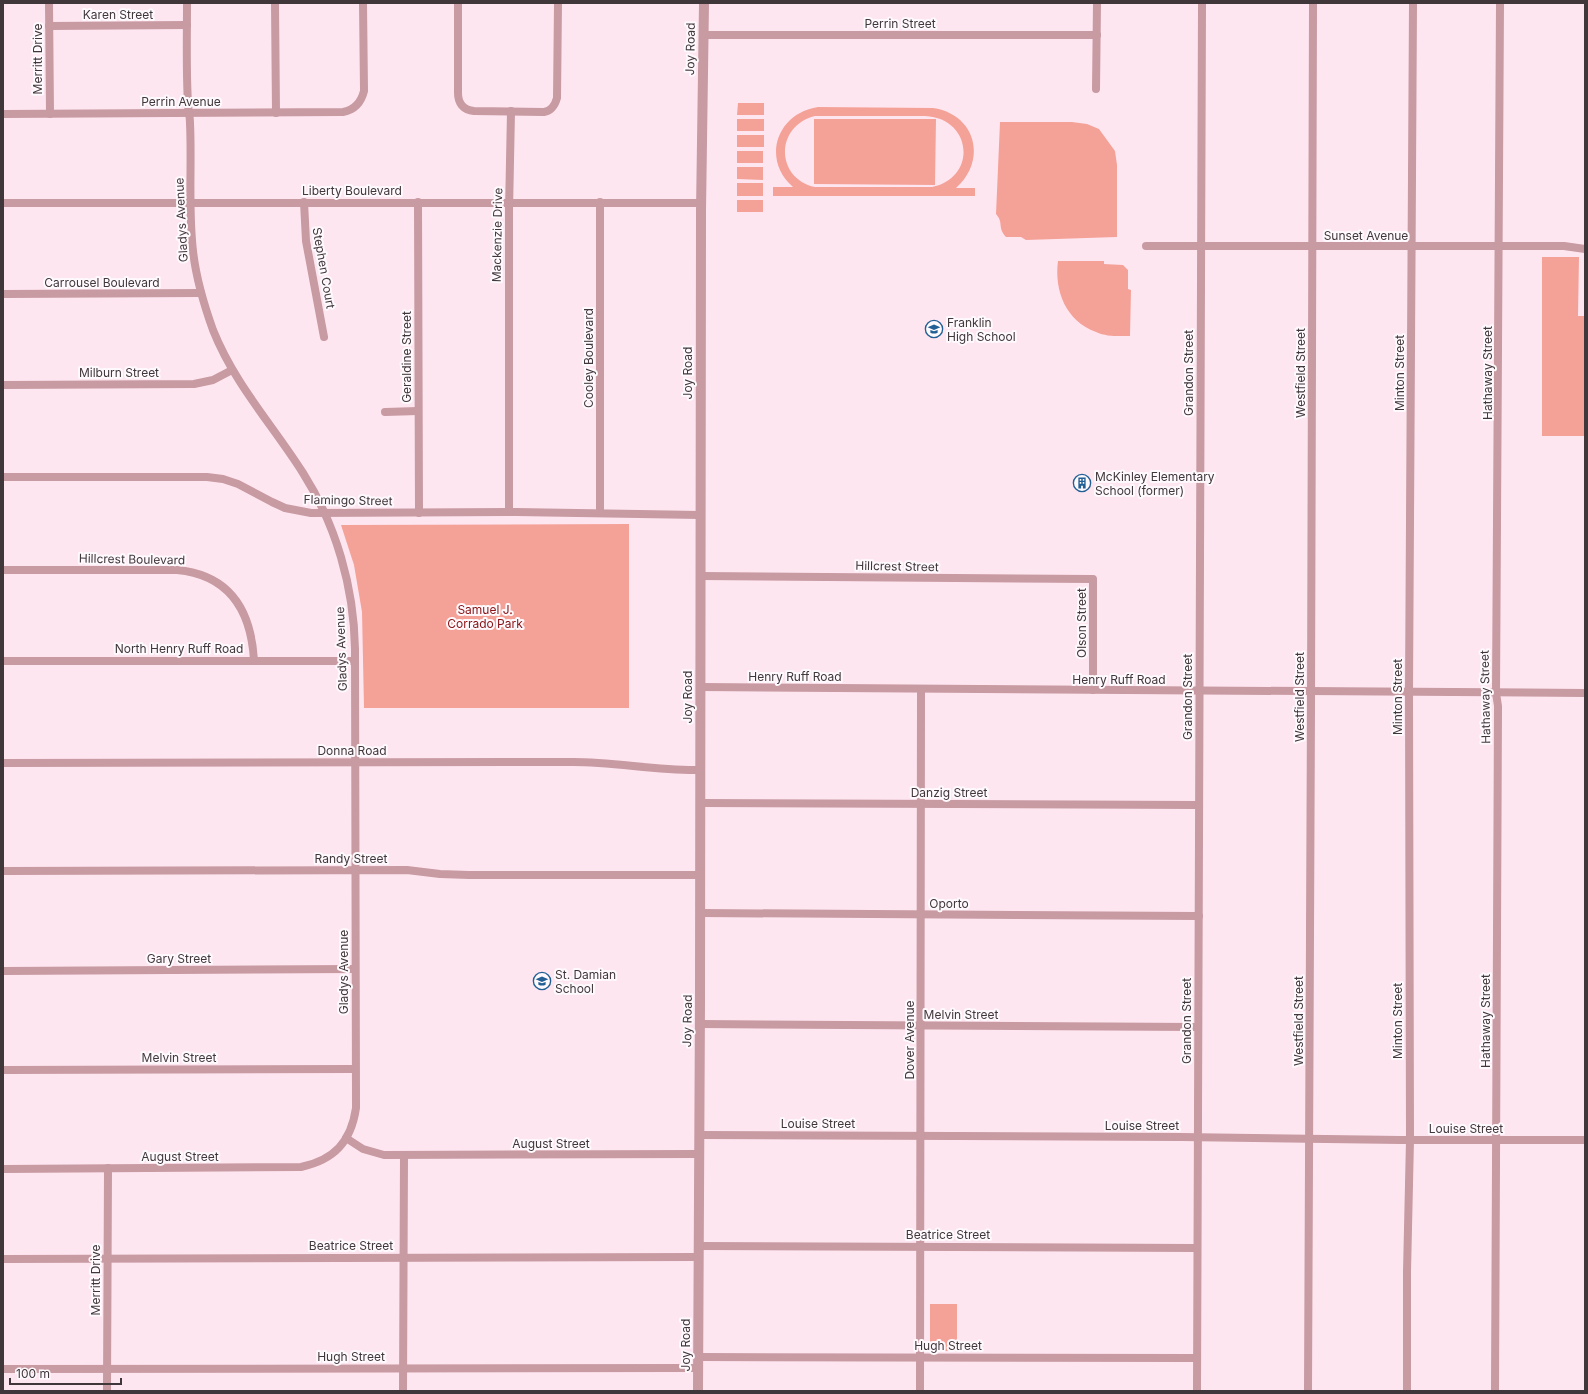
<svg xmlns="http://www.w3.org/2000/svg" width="1588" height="1394" font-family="Inter,sans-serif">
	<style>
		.green { fill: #f4a298; fill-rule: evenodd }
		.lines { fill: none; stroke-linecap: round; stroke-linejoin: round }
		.minor { stroke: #c89aa2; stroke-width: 8 }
		.tertiary { stroke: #c89aa2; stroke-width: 10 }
		.labels { text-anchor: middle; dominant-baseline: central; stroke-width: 4; stroke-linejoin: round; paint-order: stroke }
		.street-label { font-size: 12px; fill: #40373b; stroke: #fef9fc }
		.poi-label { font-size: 12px; fill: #40373b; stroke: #fef9fc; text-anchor: start }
		.park-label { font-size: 12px; fill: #881215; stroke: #fef9fc }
	</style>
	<rect width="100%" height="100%" fill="#fee6f1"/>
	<!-- green -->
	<g class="green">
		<path d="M738,103H764V115H737Z"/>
		<path d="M818,107L933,108C975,114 988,159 956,188H975V196H773V187H793C761,159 777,113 818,107ZM815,116H925C972,118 978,177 932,187H815C775,178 775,126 815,116Z"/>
		<rect x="737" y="119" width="27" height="12"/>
		<path d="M814,119H936L935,185L814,184Z"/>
		<path d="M1000,122H1072L1087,124L1099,129L1115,151L1117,165V237L1026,240L1021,237H1006C997,227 1004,223 996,214Z"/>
		<rect x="737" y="135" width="27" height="12"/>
		<rect x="737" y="151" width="26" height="12"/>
		<path d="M737,167H763V180L737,179Z"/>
		<rect x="737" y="183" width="26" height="13"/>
		<rect x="737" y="200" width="26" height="12"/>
		<path d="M1542,257H1579L1578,316H1585V436H1542Z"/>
		<path d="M1058,261H1104V264L1123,265L1128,270V289L1131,290L1130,336C1118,336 1107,337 1096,332C1066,321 1054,291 1058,261Z"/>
		<path d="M629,524V708H364L362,612L354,565L341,525Z"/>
		<rect x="930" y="1304" width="27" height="47"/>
	</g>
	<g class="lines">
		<!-- minor -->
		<g class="minor">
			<path d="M49,3L50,114"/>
			<path d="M275,3L276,113"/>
			<path d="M458,3V93C458,103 463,110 474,111L544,112C551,111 555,105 557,98L558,3"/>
			<path d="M49,26L187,25"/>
			<path d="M704,35H1097"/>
			<path d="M1096,89L1097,3"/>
			<path d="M3,114L343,112C354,110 361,103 364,91L363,3"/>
			<path d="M304,202L306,241L324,337"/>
			<path d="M418,202L419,513"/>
			<path d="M600,202V513"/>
			<path d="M3,203H701"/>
			<path d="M1146,246H1564L1585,249"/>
			<path d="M3,294L201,293"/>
			<path d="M3,385L194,384L213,380L232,370"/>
			<path d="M385,412L418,411"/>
			<path d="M3,477H207L223,479L238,484L272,502L285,508L311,513L516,512L700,515"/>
			<path d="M509,512V211L511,111"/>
			<path d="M3,570H177C230,575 251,611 254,660"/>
			<path d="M700,576L1093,579V690"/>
			<path d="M3,661H355"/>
			<path d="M700,687L1585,693"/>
			<path d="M3,763L573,762C616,762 657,771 700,770"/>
			<path d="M700,803L1198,805"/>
			<path d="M3,871L407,870L440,874L469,875H700"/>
			<path d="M700,913L1199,916"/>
			<path d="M3,971L355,969"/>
			<path d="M699,1024L1198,1027"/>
			<path d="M3,1070L355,1069"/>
			<path d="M699,1135L1181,1137L1401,1140H1585"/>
			<path d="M346,1138L363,1149L384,1155L699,1154"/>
			<path d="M3,1169L301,1167C334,1160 351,1142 356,1108L355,649C354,587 336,525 303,473C272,424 235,385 213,330C204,305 196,278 193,251C188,208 192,166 190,123C190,116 188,110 188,103C186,70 187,36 187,3"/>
			<path d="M698,1246L1197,1248"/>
			<path d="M3,1259L698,1257"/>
			<path d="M698,1357L1197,1358"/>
			<path d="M3,1369L698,1368"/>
			<path d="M107,1391L108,1168"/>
			<path d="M403,1391L404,1155"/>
			<path d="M920,1391L921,689"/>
			<path d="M1197,1391L1202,3"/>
			<path d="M1308,1391L1311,705L1313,3"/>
			<path d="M1407,1391V1272L1410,1140L1409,692L1413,3"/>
			<path d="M1495,1391L1498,706L1496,693L1500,3"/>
		</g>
		<!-- tertiary -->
		<path class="tertiary" d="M698,1391L700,1001L701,211L704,3"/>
	</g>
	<!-- icons -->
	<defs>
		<symbol id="school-ring" viewBox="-11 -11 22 22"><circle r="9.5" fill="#fef9fc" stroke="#215f95" stroke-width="1.5"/><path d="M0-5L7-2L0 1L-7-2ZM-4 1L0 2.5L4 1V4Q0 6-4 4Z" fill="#215f95"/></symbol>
		<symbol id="building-ring" viewBox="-11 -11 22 22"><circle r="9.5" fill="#fef9fc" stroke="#215f95" stroke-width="1.5"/><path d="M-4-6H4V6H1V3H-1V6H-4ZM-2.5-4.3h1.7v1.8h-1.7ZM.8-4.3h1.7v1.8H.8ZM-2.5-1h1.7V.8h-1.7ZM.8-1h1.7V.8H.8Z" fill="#215f95"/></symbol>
	</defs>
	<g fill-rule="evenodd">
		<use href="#school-ring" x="924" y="319" width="20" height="20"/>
		<use href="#building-ring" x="1072" y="473" width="20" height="20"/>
		<use href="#school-ring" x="532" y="971" width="20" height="20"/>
	</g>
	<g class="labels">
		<!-- street labels -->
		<g class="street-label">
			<text x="118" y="14">Karen Street</text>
			<text x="900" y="23">Perrin Street</text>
			<text transform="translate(690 49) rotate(-89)">Joy Road</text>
			<text transform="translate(37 59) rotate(-90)">Merritt Drive</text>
			<text x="181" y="101">Perrin Avenue</text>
			<text x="352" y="190">Liberty Boulevard</text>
			<text transform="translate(181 220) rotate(-93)">Gladys Avenue</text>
			<text transform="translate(497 235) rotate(-89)">Mackenzie Drive</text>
			<text x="1366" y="235">Sunset Avenue</text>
			<text transform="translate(324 268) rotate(80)">Stephen Court</text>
			<text x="102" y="282">Carrousel Boulevard</text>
			<text transform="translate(406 357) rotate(-90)">Geraldine Street</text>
			<text transform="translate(588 358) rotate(-90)">Cooley Boulevard</text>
			<text x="119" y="372">Milburn Street</text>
			<text transform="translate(687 373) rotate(-90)">Joy Road</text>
			<text transform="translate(1188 373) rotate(-90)">Grandon Street</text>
			<text transform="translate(1300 373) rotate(-90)">Westfield Street</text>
			<text transform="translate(1399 373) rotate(-90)">Minton Street</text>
			<text transform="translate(1487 373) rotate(-90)">Hathaway Street</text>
			<text transform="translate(348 500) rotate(1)">Flamingo Street</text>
			<text transform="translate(132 559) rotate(1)">Hillcrest Boulevard</text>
			<text transform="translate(897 566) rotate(1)">Hillcrest Street</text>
			<text transform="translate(1081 623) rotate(-90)">Olson Street</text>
			<text x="179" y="648">North Henry Ruff Road</text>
			<text transform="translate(341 649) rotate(-92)">Gladys Avenue</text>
			<text x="795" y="676">Henry Ruff Road</text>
			<text x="1119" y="679">Henry Ruff Road</text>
			<text transform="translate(687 697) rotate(-90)">Joy Road</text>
			<text transform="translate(1187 697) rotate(-90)">Grandon Street</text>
			<text transform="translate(1299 697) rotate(-90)">Westfield Street</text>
			<text transform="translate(1397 697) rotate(-90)">Minton Street</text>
			<text transform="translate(1485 697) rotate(-91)">Hathaway Street</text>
			<text x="352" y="750">Donna Road</text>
			<text x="949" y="792">Danzig Street</text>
			<text x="351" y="858">Randy Street</text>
			<text x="949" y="903">Oporto</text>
			<text x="179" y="958">Gary Street</text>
			<text transform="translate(343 972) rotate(-90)">Gladys Avenue</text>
			<text x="961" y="1014">Melvin Street</text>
			<text transform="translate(687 1021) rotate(-89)">Joy Road</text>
			<text transform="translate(1186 1021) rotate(-90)">Grandon Street</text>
			<text transform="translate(1298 1021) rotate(-90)">Westfield Street</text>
			<text transform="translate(1397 1021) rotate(-90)">Minton Street</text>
			<text transform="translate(1485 1021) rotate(-90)">Hathaway Street</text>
			<text transform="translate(909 1040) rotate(-90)">Dover Avenue</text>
			<text x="179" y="1057">Melvin Street</text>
			<text x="818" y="1123">Louise Street</text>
			<text x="1142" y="1125">Louise Street</text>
			<text x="1466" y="1128">Louise Street</text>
			<text x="551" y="1143">August Street</text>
			<text x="180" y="1156">August Street</text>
			<text x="948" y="1234">Beatrice Street</text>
			<text x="351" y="1245">Beatrice Street</text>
			<text transform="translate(95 1280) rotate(-90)">Merritt Drive</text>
			<text transform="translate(685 1345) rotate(-90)">Joy Road</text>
			<text x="948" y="1345">Hugh Street</text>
			<text x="351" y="1356">Hugh Street</text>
		</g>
		<!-- poi labels -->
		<g class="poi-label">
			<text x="947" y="322">Franklin<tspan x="947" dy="14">High School</tspan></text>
			<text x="1095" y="476">McKinley Elementary<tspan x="1095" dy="14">School (former)</tspan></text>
			<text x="555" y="974">St. Damian<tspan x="555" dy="14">School</tspan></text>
		</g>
		<!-- park labels -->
		<g class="park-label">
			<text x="485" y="609">Samuel J.<tspan x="485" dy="14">Corrado Park</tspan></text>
		</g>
	</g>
	<!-- border -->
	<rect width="1588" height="1394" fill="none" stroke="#40373b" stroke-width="8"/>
	<!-- scale -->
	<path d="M10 1378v6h111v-6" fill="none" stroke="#40373b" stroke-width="2"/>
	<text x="16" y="1378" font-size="12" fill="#40373b" stroke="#fef9fc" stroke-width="3" paint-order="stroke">100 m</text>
</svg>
